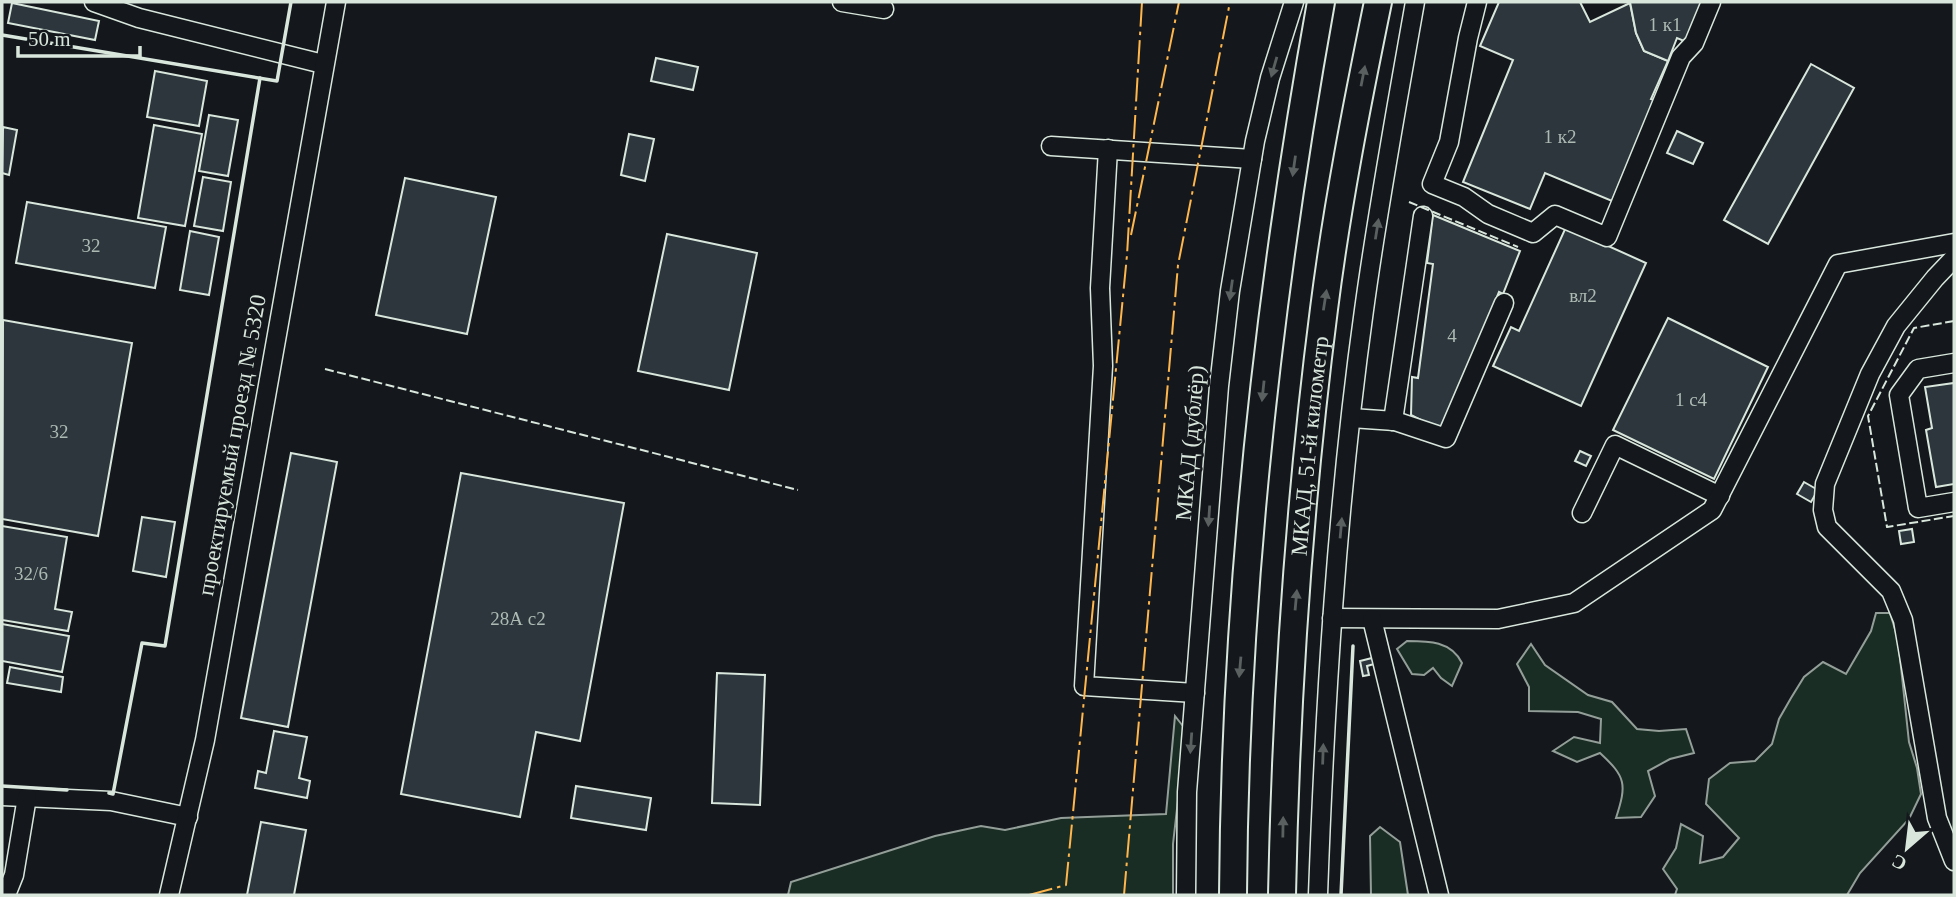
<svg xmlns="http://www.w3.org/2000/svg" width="1956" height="897" font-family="Georgia,serif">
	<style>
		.green { fill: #1a2d24; stroke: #939e99; stroke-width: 2 }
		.building { fill: #2c363c; stroke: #d8e6dc; stroke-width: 2 }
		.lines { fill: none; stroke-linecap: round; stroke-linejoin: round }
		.minor-casing { stroke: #d8e6dc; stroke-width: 21 }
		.highway-casing { stroke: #d8e6dc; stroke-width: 30 }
		.minor { stroke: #14181c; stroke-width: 18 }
		.highway { stroke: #14181c; stroke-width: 26 }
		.fence { stroke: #d8e6dc; stroke-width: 2; stroke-dasharray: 9 3.5; stroke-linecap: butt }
		.wall { stroke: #d8e6dc; stroke-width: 3.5 }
		.power { stroke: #ffb74d; stroke-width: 2; stroke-dasharray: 24 5 3.5 5; stroke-linecap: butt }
		.oneway { fill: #59605f }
		.labels { text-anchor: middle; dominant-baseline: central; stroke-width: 5; stroke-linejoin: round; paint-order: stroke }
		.number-label { font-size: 19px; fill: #adbab4 }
		.street-label { font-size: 23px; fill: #d8e6dc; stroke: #14181c }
	</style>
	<rect width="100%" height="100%" fill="#14181c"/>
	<!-- green -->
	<g class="green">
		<path d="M1876,613H1890L1898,639L1909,742L1917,768L1921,794L1909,819L1860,873L1847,895H1675L1677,889L1663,869L1676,848L1681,824L1703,836L1700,863L1723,857L1739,838L1706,804L1709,779L1730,763L1755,761L1772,744L1779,719L1791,698L1804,677L1823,662L1846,674L1871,631Z"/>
		<path d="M1407,641C1429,641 1451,641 1462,663L1452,686L1441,678L1433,668L1424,675L1412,674L1397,649Z"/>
		<path d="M1531,644L1545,665L1588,695L1612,702L1637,729L1659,731L1686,729L1694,753L1670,759L1648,771L1655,796L1641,817L1616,818C1627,784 1626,777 1600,753L1577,762L1553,751L1574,737L1600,743L1601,719L1578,712L1529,711V687L1517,664Z"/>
		<path d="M1175,716L1186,730L1173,844V895H788L791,882L935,836L981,826L1005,830L1061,818L1166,814Z"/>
		<path d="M1380,827L1400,842L1408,895H1371L1370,836Z"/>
	</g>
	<!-- building -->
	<g class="building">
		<path d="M1499,2H1580L1590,22L1630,3L1636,33L1644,51L1668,61L1651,99L1655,100L1612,201L1545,173L1530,209L1463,182L1513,60L1480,46Z"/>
		<path d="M1630,2H1706L1689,43L1677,38L1668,61L1644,51L1636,33Z"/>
		<path d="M12,3L99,21L95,40L8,23Z"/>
		<path d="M656,58L698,67L693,90L651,81Z"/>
		<path d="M1811,64L1854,88L1768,244L1724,220Z"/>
		<path d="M155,71L207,81L199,126L147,117Z"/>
		<path d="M209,115L238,120L228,176L199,171Z"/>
		<path d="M154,125L202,134L185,226L138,218Z"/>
		<path d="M3,127L17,130L9,175L2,173Z"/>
		<path d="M1677,131L1703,143L1693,164L1667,153Z"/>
		<path d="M629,134L654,139L645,181L621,175Z"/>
		<path d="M203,177L231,182L223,231L194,226Z"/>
		<path d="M405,178L496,197L467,334L376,315Z"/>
		<path d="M27,202L166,227L155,288L16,263Z"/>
		<path d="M1433,215L1520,251L1503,294L1499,292L1442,431L1411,415L1412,377L1418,378L1433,264L1427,263Z"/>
		<path d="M1566,227L1646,263L1581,406L1493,366L1511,327L1519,331Z"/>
		<path d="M190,231L219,237L209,295L180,290Z"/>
		<path d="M667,234L757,253L729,390L638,371Z"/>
		<path d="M1668,318L1768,367L1714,479L1613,430Z"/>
		<path d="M3,320L132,343L98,536L2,519Z"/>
		<path d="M1954,383V484L1936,487L1926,430L1932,428L1925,387Z"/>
		<path d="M1580,451L1591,456L1586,466L1575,461Z"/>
		<path d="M291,453L337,462L288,727L241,718Z"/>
		<path d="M461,473L624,503L580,741L536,732L520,817L401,794Z"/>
		<path d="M1804,482L1818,490L1811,502L1797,494Z"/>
		<path d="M142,517L175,522L166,577L133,571Z"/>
		<path d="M2,526L67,537L55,609L72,612L68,631L2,620Z"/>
		<path d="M1912,529L1914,542L1901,544L1899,531Z"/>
		<path d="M2,624L69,636L62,672L2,661Z"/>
		<path d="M1372,658L1374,664L1367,666L1369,675L1363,676L1360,661Z"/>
		<path d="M10,667L63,677L61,692L7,683Z"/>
		<path d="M717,673L765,675L760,805L712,803Z"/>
		<path d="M274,731L307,737L299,778L310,781L307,798L255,788L258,771L266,773Z"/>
		<path d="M576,786L651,798L646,830L571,818Z"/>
		<path d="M261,822L306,830L294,895H247Z"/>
	</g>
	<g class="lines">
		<defs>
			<g id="minor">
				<path d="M94,2L139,18L323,64"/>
				<path d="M842,2L884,9"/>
				<path d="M1477,2L1468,38L1449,142L1432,184L1464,197L1488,214L1533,233L1555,215L1607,237L1681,57L1694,43L1711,2"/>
				<path d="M1051,146L1252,159"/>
				<path d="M1108,149L1100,288L1103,366L1084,686L1195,693"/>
				<path d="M1954,258L1935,278L1896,326L1870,374L1825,484L1823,510L1827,527L1891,591L1903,620L1937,818L1954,861"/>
				<path d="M1954,363L1918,369L1899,395L1918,508L1954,502"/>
				<path d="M1351,418L1395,421L1446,438L1504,303"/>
				<path d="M1393,421L1423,216"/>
				<path d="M1582,513L1615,445L1720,496"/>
				<path d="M1332,618L1498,619L1574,603L1712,510L1838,264L1954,243"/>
				<path d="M1372,619L1439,895"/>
				<path d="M2,796L111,801L188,817"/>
				<path d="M6,895L14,875L27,797"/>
				<path d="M169,895L205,740L336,2"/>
				<path d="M1186,895L1187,792L1219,386L1230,291L1255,141L1270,78L1294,2"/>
				<path d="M1318,895C1325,700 1337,504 1364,310C1378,207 1397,104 1415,2"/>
			</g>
			<g id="highway">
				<path d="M1233,895C1235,596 1268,296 1321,2"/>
				<path id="s1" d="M1282,895C1286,700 1299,503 1324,309C1337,206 1357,104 1378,2"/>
			</g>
		</defs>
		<!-- minor casing -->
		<use href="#minor" class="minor-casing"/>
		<!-- highway casing -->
		<use href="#highway" class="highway-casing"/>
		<!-- minor -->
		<use href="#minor" class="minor"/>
		<!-- highway -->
		<use href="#highway" class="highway"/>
		<!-- fence -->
		<g class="fence">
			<path d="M1409,202L1518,247"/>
			<path d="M1954,321L1914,328L1868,416L1887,527L1954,516"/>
			<path d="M325,369L798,490"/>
		</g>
		<!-- wall -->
		<g class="wall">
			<path d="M2,35L277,81L291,2"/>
			<path d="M2,786L67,790"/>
			<path d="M109,793L113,794L142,643L165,646L260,78"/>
			<path d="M1341,895L1353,646"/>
		</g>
		<!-- power -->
		<g class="power">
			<path d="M1131,235L1179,2"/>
			<path d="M1029,895L1066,885L1127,255L1142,2"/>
			<path d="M1124,895L1178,265L1230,2"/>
		</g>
	</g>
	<!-- one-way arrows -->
	<defs><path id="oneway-solid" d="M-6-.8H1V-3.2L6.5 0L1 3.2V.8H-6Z" transform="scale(1.75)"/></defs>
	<g class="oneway">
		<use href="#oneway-solid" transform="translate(1274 67) rotate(106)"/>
		<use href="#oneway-solid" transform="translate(1363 76) rotate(-79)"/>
		<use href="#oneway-solid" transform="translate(1294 166) rotate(98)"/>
		<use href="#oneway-solid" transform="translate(1377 229) rotate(-81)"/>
		<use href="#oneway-solid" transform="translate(1231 290) rotate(98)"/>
		<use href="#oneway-solid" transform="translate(1325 300) rotate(-81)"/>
		<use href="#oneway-solid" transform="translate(1263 391) rotate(96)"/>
		<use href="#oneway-solid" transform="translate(1209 516) rotate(94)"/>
		<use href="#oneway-solid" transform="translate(1341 528) rotate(-85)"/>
		<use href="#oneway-solid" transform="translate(1296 600) rotate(-85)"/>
		<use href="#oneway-solid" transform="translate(1240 667) rotate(95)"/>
		<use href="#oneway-solid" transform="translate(1191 743) rotate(94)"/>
		<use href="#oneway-solid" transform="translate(1323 754) rotate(-88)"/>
		<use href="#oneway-solid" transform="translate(1283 827) rotate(-89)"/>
	</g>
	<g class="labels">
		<!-- number labels -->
		<g class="number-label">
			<text x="1665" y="24">1 к1</text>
			<text x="1560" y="136">1 к2</text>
			<text x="91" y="245">32</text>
			<text x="1583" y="295">вл2</text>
			<text x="1452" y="335">4</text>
			<text x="1691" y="399">1 с4</text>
			<text x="59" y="431">32</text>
			<text x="31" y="573">32/6</text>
			<text x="518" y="618">28А с2</text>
		</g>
		<!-- street labels -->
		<g class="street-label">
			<text transform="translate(1190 443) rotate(-85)">МКАД (дублёр)</text>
			<text transform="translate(232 445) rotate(-80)">проектируемый проезд № 5320</text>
			<text stroke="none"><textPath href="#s1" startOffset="450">МКАД, 51-й километр</textPath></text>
		</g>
	</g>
	<!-- border -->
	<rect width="1956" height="897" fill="none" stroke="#d8e6dc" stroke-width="7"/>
	<!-- north arrow -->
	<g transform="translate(1907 848) rotate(208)" stroke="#14181c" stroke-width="5" paint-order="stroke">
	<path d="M0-5L12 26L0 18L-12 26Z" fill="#d8e6dc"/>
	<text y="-10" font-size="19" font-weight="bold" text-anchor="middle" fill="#d8e6dc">С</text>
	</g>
	<!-- scale -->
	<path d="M18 46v10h122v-10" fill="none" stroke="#d8e6dc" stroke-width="3.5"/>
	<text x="28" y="46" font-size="21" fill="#d8e6dc" stroke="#14181c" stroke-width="5" paint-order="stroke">50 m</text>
</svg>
